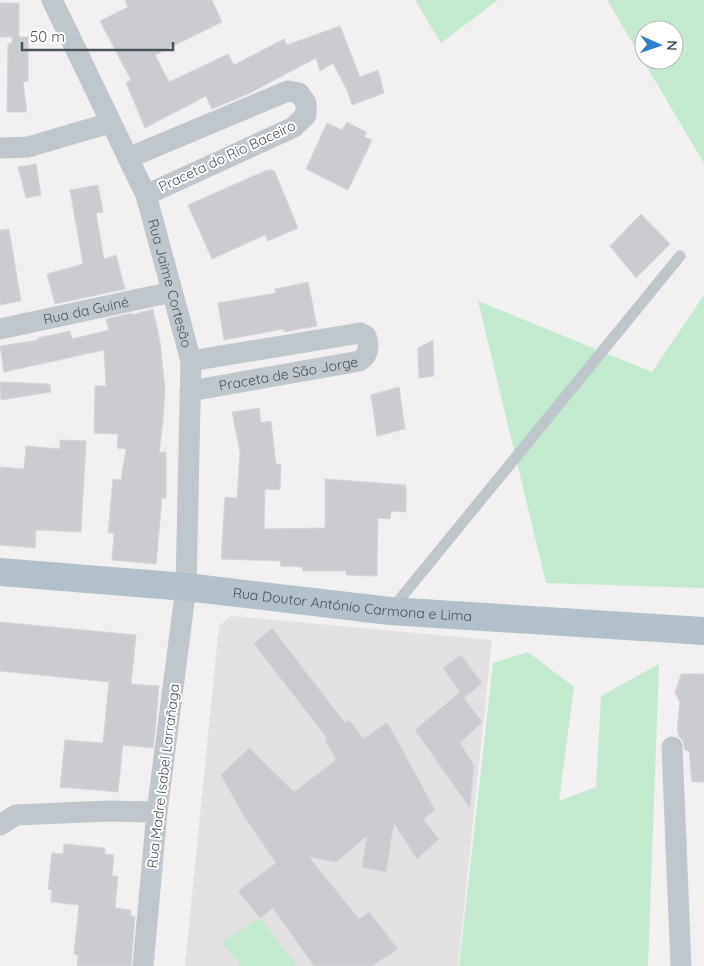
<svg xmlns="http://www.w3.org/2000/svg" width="704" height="966" font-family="Quicksand,sans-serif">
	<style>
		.education { fill: #e2e0e1 }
		.green { fill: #c3e9cf; fill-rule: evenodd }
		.building { fill: #caccd1; stroke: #d4d6da }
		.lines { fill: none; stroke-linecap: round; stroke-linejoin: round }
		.service { stroke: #bfc7cc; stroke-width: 11 }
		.minor { stroke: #bfc7cc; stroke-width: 21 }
		.primary { stroke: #b2c0ca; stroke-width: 28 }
		.labels { text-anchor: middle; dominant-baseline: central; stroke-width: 4; stroke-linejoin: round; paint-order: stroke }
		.street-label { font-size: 14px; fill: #49535a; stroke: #fff }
	</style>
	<rect width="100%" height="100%" fill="#f1efef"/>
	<!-- education -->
	<path class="education" d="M231,616L492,640L458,966H185L219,626Z"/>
	<!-- green -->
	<g class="green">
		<path d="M415,0H498L441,43Z"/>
		<path d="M607,0H704V163ZM644,30H674V60H644Z"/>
		<path d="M704,295V588L546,583L478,301L652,372Z"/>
		<path d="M528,652L574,687L559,801L596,787L601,696L659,664L648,966H459L493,663Z"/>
		<path d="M260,918L297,966H241L222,941Z"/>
	</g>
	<!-- building -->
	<g class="building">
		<path d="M125,0H212L222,22L155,55L169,82L228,54L234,65L284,39L287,45L340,26L360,77L378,70L384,93L352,105L347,90L333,63L320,71L316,58L248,94L212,109L206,96L145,128L126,83L131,80L100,21L128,7Z"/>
		<path d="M0,3H19V37H28V81L23,82L27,112H7L8,44L12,43V37H0Z"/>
		<path d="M347,122L366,132L364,137L372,140L348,190L306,169L327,123L342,130Z"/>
		<path d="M36,164L41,195L26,198L18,167Z"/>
		<path d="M267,170H274L298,228L268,241L265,235L212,259L188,205Z"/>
		<path d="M98,185L103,212L96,213L104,259L116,255L125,289L55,304L47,274L83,264L70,190Z"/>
		<path d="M641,214L670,244L636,278L610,246Z"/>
		<path d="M9,229L21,301L0,305V230Z"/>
		<path d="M308,282L317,326L284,332V329L224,340L218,303L276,293L275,289Z"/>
		<path d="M153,309L160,342L165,389L163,421L159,452H166V498H162L156,564L112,560L114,533H108L113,479L121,480L126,449L117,448L118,434L94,433L95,386H106L104,350L4,372L0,346L38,340V338L70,331L72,339L109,330L106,319L132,313V315Z"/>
		<path d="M433,340L434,376L419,378L418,348Z"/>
		<path d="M0,382L50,384L51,392L1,400Z"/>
		<path d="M399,387L405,429L377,436L371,395Z"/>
		<path d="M259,408L261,423L271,421L276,464L281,465L280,490L265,489L264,529L325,528V479L406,485V512L391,511L390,519L378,518L377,576L346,575V571H303L302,567L280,566L281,561L221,559L225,497L237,498L240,452L232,412Z"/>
		<path d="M60,440L86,441L81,532L36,530L35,548L0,545V467L24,469L26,446L60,449Z"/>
		<path d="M0,622L136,635L131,684L159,686L155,732L153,748L123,745L118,792L60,787L65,740L103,743L109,682L0,671Z"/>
		<path d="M272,628L345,723L349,720L364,739L387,722L435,810L423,819L439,839L417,859L394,823L386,872L362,867L367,836L336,862L309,857L359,919L369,912L398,949L372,966H314L273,908L260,918L238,891L276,863L244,816L221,775L249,748L294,792L336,760L325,740L327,738L254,644Z"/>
		<path d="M461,655L482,683L464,698L482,722L460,743L474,765L470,808L415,730L460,692L443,668Z"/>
		<path d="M681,674H704V782H692L689,751L685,750L683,741L679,737L677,729L680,702L675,693Z"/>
		<path d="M64,844L105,848V854L114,855L112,876H118L115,908L131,910V916L135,917L131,966H77L78,955L74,954L79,905L51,902L52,890L48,889L52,853L63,854Z"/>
	</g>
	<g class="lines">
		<!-- service -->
		<path class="service" d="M391,610L680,256"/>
		<!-- minor -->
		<g class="minor">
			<path id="s1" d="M52,0L146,195L191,361L186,587L157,812L143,966"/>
			<path d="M0,148L28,147L110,123"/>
			<path d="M128,158L288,91L299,93L306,103V115L294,127L146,195"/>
			<path id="s2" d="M0,329L172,292"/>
			<path id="s3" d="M190,391L360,361C369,354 370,347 366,336L360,333L191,361"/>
			<path d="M672,747L681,966"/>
			<path d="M0,825L16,815L109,811L157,812"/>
		</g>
		<!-- primary -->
		<path class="primary" id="s4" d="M0,572L186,587L390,611L704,631"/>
	</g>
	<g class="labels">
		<!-- street labels -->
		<g class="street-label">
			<text transform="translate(227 156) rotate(-25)">Praceta do Rio Baceiro</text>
			<text stroke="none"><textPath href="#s1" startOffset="308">Rua Jaime Cortesão</textPath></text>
			<text stroke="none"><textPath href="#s2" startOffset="88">Rua da Guiné</textPath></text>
			<text stroke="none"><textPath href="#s3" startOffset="100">Praceta de São Jorge</textPath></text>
			<text stroke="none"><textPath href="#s4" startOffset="354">Rua Doutor António Carmona e Lima</textPath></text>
			<text transform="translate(163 776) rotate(-83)">Rua Madre Isabel Larrañaga</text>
		</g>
	</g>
	<!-- north arrow -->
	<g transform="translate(659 45) rotate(92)"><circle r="24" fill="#ffffff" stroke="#b6babd"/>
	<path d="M0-4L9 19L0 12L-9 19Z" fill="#307ecb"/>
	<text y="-8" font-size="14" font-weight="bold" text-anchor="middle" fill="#49535a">N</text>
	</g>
	<!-- scale -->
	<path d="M22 42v8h151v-8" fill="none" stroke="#49535a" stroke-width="2.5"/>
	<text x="30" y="42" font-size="15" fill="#49535a" stroke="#ffffff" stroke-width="4" paint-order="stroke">50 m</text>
</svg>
